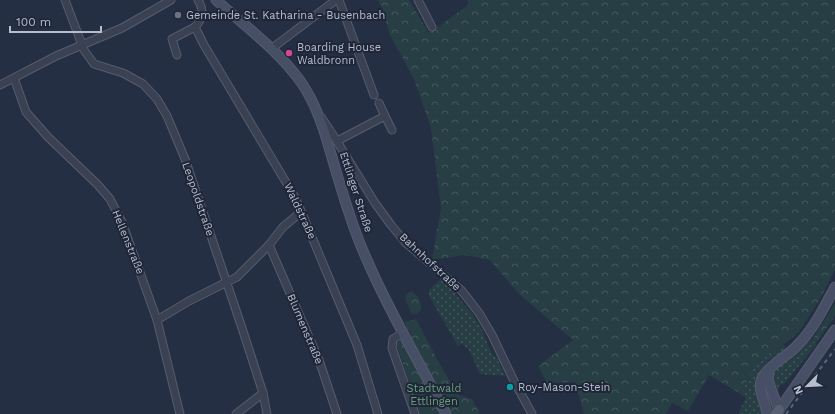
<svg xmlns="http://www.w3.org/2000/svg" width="835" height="414" font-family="'Work Sans',sans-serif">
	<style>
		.grass { fill: url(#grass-dots) }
		.forest { fill: url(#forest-crowns) }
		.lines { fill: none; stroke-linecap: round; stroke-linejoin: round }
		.minor-casing { stroke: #555c6d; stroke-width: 9 }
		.secondary-casing { stroke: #555c6d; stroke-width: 11 }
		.primary-casing { stroke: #434a5c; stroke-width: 12 }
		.minor { stroke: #394153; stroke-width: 7 }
		.secondary { stroke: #474f66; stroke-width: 9 }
		.primary { stroke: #576073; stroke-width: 10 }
		.rail { stroke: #5b657a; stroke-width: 2; stroke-dasharray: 4 4; stroke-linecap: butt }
		.worship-dot { fill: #6b7280; stroke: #1e2638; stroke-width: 1.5 }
		.hotel-dot { fill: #d1479c; stroke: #1e2638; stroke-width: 1.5 }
		.culture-dot { fill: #0f9aa8; stroke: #1e2638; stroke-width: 1.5 }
		.labels { text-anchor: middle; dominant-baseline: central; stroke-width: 4; stroke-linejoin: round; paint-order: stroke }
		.poi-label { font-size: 11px; fill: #b7bdcd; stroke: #1e2638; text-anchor: start }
		.street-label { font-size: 11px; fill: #b7bdcd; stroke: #1e2638 }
		.park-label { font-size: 11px; fill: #6c9f7d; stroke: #1e2638 }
	</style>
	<defs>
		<pattern id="grass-dots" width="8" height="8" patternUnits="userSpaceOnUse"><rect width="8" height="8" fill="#273e44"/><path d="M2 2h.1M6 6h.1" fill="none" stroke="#44585e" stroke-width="1.8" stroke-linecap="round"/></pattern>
		<pattern id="forest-crowns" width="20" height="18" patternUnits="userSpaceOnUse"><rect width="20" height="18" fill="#273e44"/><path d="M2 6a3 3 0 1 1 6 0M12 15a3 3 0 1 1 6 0" fill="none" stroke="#44585e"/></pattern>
	</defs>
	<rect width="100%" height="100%" fill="#252f44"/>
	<!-- grass -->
	<g class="grass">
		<path d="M442,278L473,315L483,332V333L492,354L497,358L505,376L480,374L469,350L461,343L458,346L429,296V290Z"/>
		<path d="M810,339L817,344L784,384L780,385L778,390C774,388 772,385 772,380C773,368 785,362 794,355C800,350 805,344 810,339Z"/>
		<path d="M784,345L787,350C781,354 773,357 768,361C751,377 758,391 764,410L761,414H738L746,398L741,394L756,361Z"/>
	</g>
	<!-- forest -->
	<g class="forest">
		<path d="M378,0H409L428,32L438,27L468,5V0H835V270L820,299L799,332L783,345L756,361L741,394L709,375L688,411L672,403L666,414H584L575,382L547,383L538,366L573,340L519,294L490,260L464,255L432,260L441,208L431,128L414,79L390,35L383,10Z"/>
		<path d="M411,291C419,296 421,301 421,310L416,314H412L406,301V295Z"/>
		<path d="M835,303V316L816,343L812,340Z"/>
		<path d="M416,319L437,359L458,395L472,399L480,414H420L396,343L411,335L404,322Z"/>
	</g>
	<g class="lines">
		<defs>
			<g id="minor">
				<path d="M65,0L84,50L94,64L123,73L143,84L157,99L167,116L185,159L242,328L263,393L267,414"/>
				<path d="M198,0C204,9 203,19 195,27L204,45L296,199L357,345L378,414"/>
				<path d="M339,0L374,95"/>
				<path d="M418,0L432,27"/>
				<path d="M271,49L336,0"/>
				<path d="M177,55L172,39L195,27"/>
				<path d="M14,78L26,112L48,137L98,185L110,199L122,222L157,320L180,414"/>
				<path d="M0,85L56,56L122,28L171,0"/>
				<path d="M379,103L385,116"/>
				<path d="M321,117L335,138L375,203L391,225L405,242L462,291L479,313L492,335L514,381L532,414"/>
				<path d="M337,141L385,116L392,130"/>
				<path d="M269,245L319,360L337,414"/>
				<path d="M157,320L189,301L237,277L269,245L283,227L301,212"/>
				<path d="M403,333L393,339L392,348L415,414"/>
				<path d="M236,414L263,393"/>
			</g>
			<g id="secondary">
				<path d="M216,0C245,26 278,50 301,82C316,104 324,129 331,154C340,185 349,217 361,246C385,304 417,358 446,414"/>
				<path d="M769,370L768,381L779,410"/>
				<path d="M779,410L835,330"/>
				<path d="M767,414C766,403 758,392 761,381C764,370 780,360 789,353C811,335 822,311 835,287"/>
			</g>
			<path id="primary" d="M776,414L779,410"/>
		</defs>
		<!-- minor casing -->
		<use href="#minor" class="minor-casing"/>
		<!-- secondary casing -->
		<use href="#secondary" class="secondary-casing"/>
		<!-- primary casing -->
		<use href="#primary" class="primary-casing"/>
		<!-- minor -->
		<use href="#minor" class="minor"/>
		<!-- secondary -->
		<use href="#secondary" class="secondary"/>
		<!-- primary -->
		<use href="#primary" class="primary"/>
		<!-- rail -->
		<path class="rail" d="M786,414L835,349"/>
	</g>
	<!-- markers -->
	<circle class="worship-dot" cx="178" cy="15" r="4"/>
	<circle class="hotel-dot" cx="289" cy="53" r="4"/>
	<circle class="culture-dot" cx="510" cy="387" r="4"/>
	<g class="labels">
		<!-- poi labels -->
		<g class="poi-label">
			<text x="186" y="15">Gemeinde St. Katharina - Busenbach</text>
			<text x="297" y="47">Boarding House<tspan x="297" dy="13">Waldbronn</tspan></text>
			<text x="518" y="387">Roy-Mason-Stein</text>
		</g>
		<!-- street labels -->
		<g class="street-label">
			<text transform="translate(356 192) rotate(72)">Ettlinger Straße</text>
			<text transform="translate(198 199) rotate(71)">Leopoldstraße</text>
			<text transform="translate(300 211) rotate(65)">Waldstraße</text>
			<text transform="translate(128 242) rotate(68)">Hellenstraße</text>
			<text transform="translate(430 262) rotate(43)">Bahnhofstraße</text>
			<text transform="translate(305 329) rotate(67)">Blumenstraße</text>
		</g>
		<!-- park labels -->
		<g class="park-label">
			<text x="434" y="388">Stadtwald<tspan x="434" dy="13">Ettlingen</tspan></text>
		</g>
	</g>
	<!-- north arrow -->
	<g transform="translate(807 386) rotate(246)" stroke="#1e2638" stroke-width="3" paint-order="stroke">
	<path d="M0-3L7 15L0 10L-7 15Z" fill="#b7bdcd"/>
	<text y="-6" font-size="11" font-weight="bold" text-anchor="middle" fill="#b7bdcd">N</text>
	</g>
	<!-- scale -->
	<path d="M10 26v6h91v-6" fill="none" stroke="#b7bdcd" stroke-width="2"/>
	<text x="16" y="26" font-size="12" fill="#b7bdcd" stroke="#1e2638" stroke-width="3" paint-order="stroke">100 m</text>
</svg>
